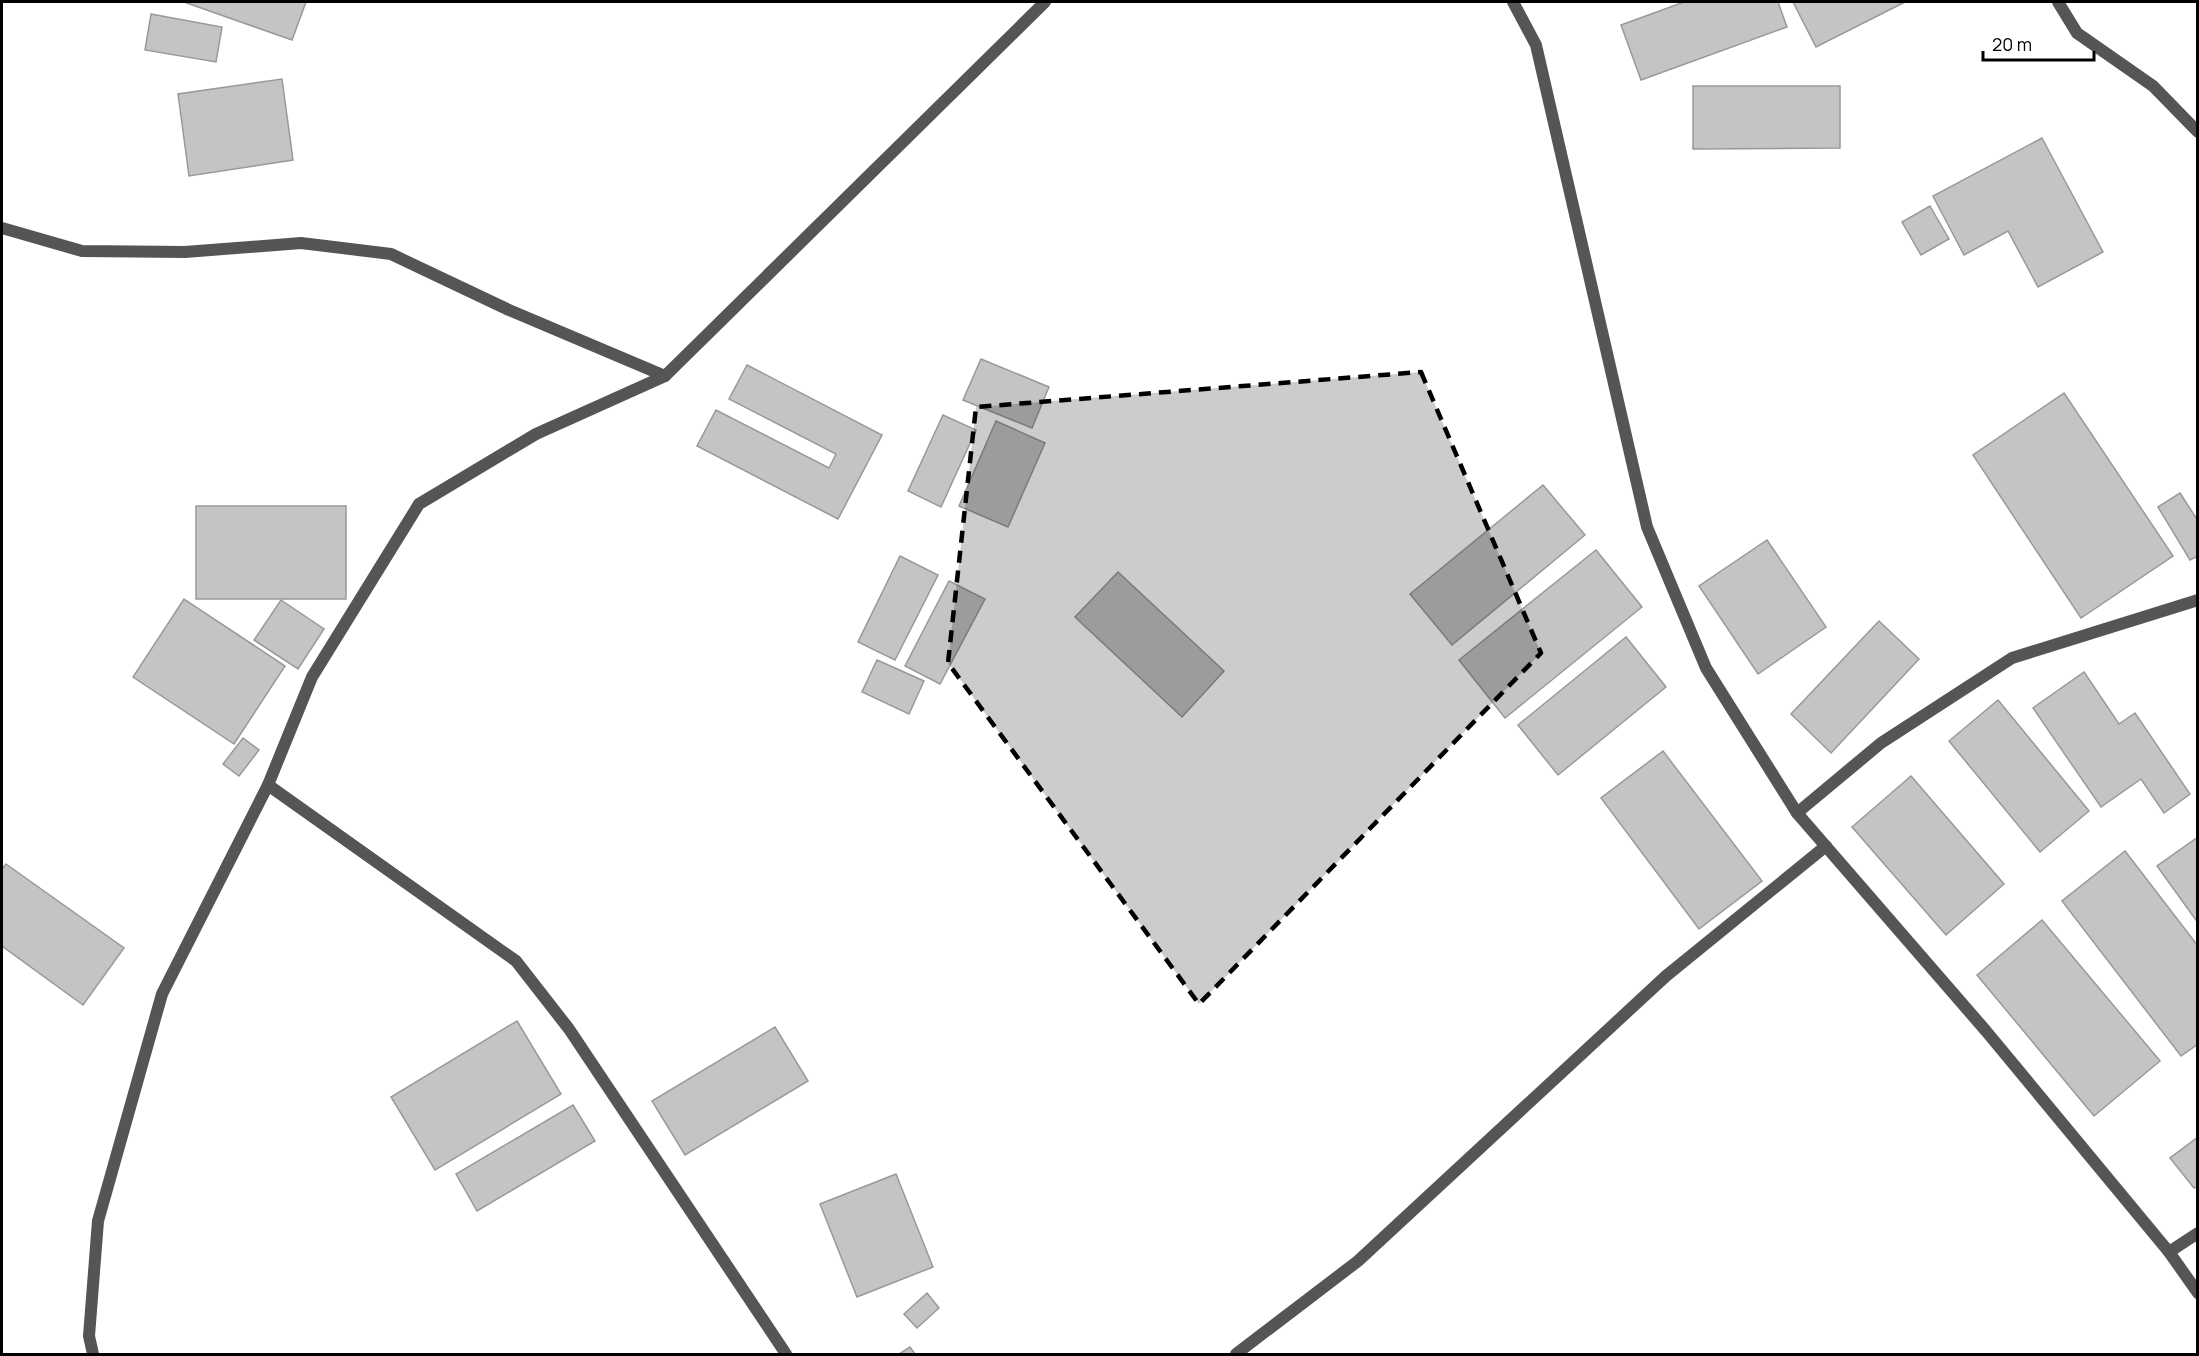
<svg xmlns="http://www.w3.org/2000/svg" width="2199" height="1356" font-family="Manrope,sans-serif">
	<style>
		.building { fill: #c4c4c4; stroke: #999; stroke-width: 1.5 }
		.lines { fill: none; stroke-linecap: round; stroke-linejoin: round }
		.street { stroke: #555; stroke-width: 12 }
		.marked { fill: #000; fill-opacity: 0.2; stroke: #000; stroke-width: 4.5; stroke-dasharray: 12 8; stroke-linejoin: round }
	</style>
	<rect width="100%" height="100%" fill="#fff"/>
	<!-- building -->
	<g class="building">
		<path d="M184,2H306L292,40Z"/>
		<path d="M1684,2H1778L1787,27L1641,80L1621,25Z"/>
		<path d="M1793,2H1905L1816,47Z"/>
		<path d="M151,14L222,27L216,62L145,50Z"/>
		<path d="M282,79L293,160L189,176L178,94Z"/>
		<path d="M1693,86H1840V148L1693,149Z"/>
		<path d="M2042,138L2103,252L2038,287L2008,231L1964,255L1933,196Z"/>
		<path d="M1930,206L1949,239L1921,255L1902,222Z"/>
		<path d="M981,359L1049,387L1032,428L963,400Z"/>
		<path d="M747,365L882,435L838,519L697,446L716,410L829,468L836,454L729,399Z"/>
		<path d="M2064,393L2173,556L2081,618L1973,455Z"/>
		<path d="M943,415L976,430L941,507L908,491Z"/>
		<path d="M996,421L1045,443L1008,527L959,506Z"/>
		<path d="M1543,485L1585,535L1452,645L1410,594Z"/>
		<path d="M2180,493L2198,521V556L2190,560L2158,507Z"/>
		<rect x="196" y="506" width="150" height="93"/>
		<path d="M1767,540L1826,627L1758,674L1699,586Z"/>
		<path d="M1596,550L1642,607L1505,718L1459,660Z"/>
		<path d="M900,556L938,575L895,660L858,642Z"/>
		<path d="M1118,572L1224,671L1182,717L1075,617Z"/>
		<path d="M949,581L985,599L940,684L905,666Z"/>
		<path d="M184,599L285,666L234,744L133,677Z"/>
		<path d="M281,600L324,629L298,669L254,640Z"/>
		<path d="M1879,621L1919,659L1831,753L1791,714Z"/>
		<path d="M1626,637L1666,687L1558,775L1518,725Z"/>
		<path d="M877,660L924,681L909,714L862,692Z"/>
		<path d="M2084,672L2119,724L2135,713L2190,794L2164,813L2141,779L2101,807L2033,708Z"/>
		<path d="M1998,700L2089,811L2040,852L1949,741Z"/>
		<path d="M243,738L259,750L239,776L223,764Z"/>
		<path d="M1663,751L1762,881L1699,929L1601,798Z"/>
		<path d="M1911,776L2004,884L1946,935L1852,827Z"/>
		<path d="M2198,837V923L2157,866Z"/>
		<path d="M2125,851L2198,946V1044L2181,1056L2062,901Z"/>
		<path d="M6,864L124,948L83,1005L2,946V869Z"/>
		<path d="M2042,920L2160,1061L2094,1116L1977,975Z"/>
		<path d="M517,1021L561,1094L435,1170L391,1097Z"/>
		<path d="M775,1027L808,1081L685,1155L652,1101Z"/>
		<path d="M573,1105L595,1141L477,1211L456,1174Z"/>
		<path d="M2198,1137V1186L2194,1188L2170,1158Z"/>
		<path d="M896,1174L933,1267L857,1297L820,1204Z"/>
		<path d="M927,1293L939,1308L917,1328L904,1314Z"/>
		<path d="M910,1347L915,1354H899Z"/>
	</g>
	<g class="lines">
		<!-- street -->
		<g class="street">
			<path d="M1513,2L1536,45L1647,527L1706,668L1797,813L1986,1031L2169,1252L2198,1293"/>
			<path d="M2058,2L2077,33L2153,86L2198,132"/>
			<path d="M2,228L82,251L185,252L301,243L391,254L509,310L665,376"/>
			<path d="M268,785L516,961L569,1029L786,1354"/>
			<path d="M1797,813L1881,743L2012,658L2198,600"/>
			<path d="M2169,1252L2198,1233"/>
			<path d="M93,1354L89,1336L98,1221L162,994L268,785L312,677L419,504L536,434L665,376L1045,2"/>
			<path d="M1236,1354L1358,1261L1666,976L1826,846"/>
		</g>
	</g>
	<!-- marked area -->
	<path class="marked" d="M1421,372L1541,653L1199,1004L948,663L976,407Z"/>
	<!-- border -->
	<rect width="2199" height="1356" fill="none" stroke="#000000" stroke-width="6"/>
	<!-- scale -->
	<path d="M1983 51v9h111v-9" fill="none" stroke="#000000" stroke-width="3"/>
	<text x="1992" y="51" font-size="18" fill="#000000" stroke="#ffffff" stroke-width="4.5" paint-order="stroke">20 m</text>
</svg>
